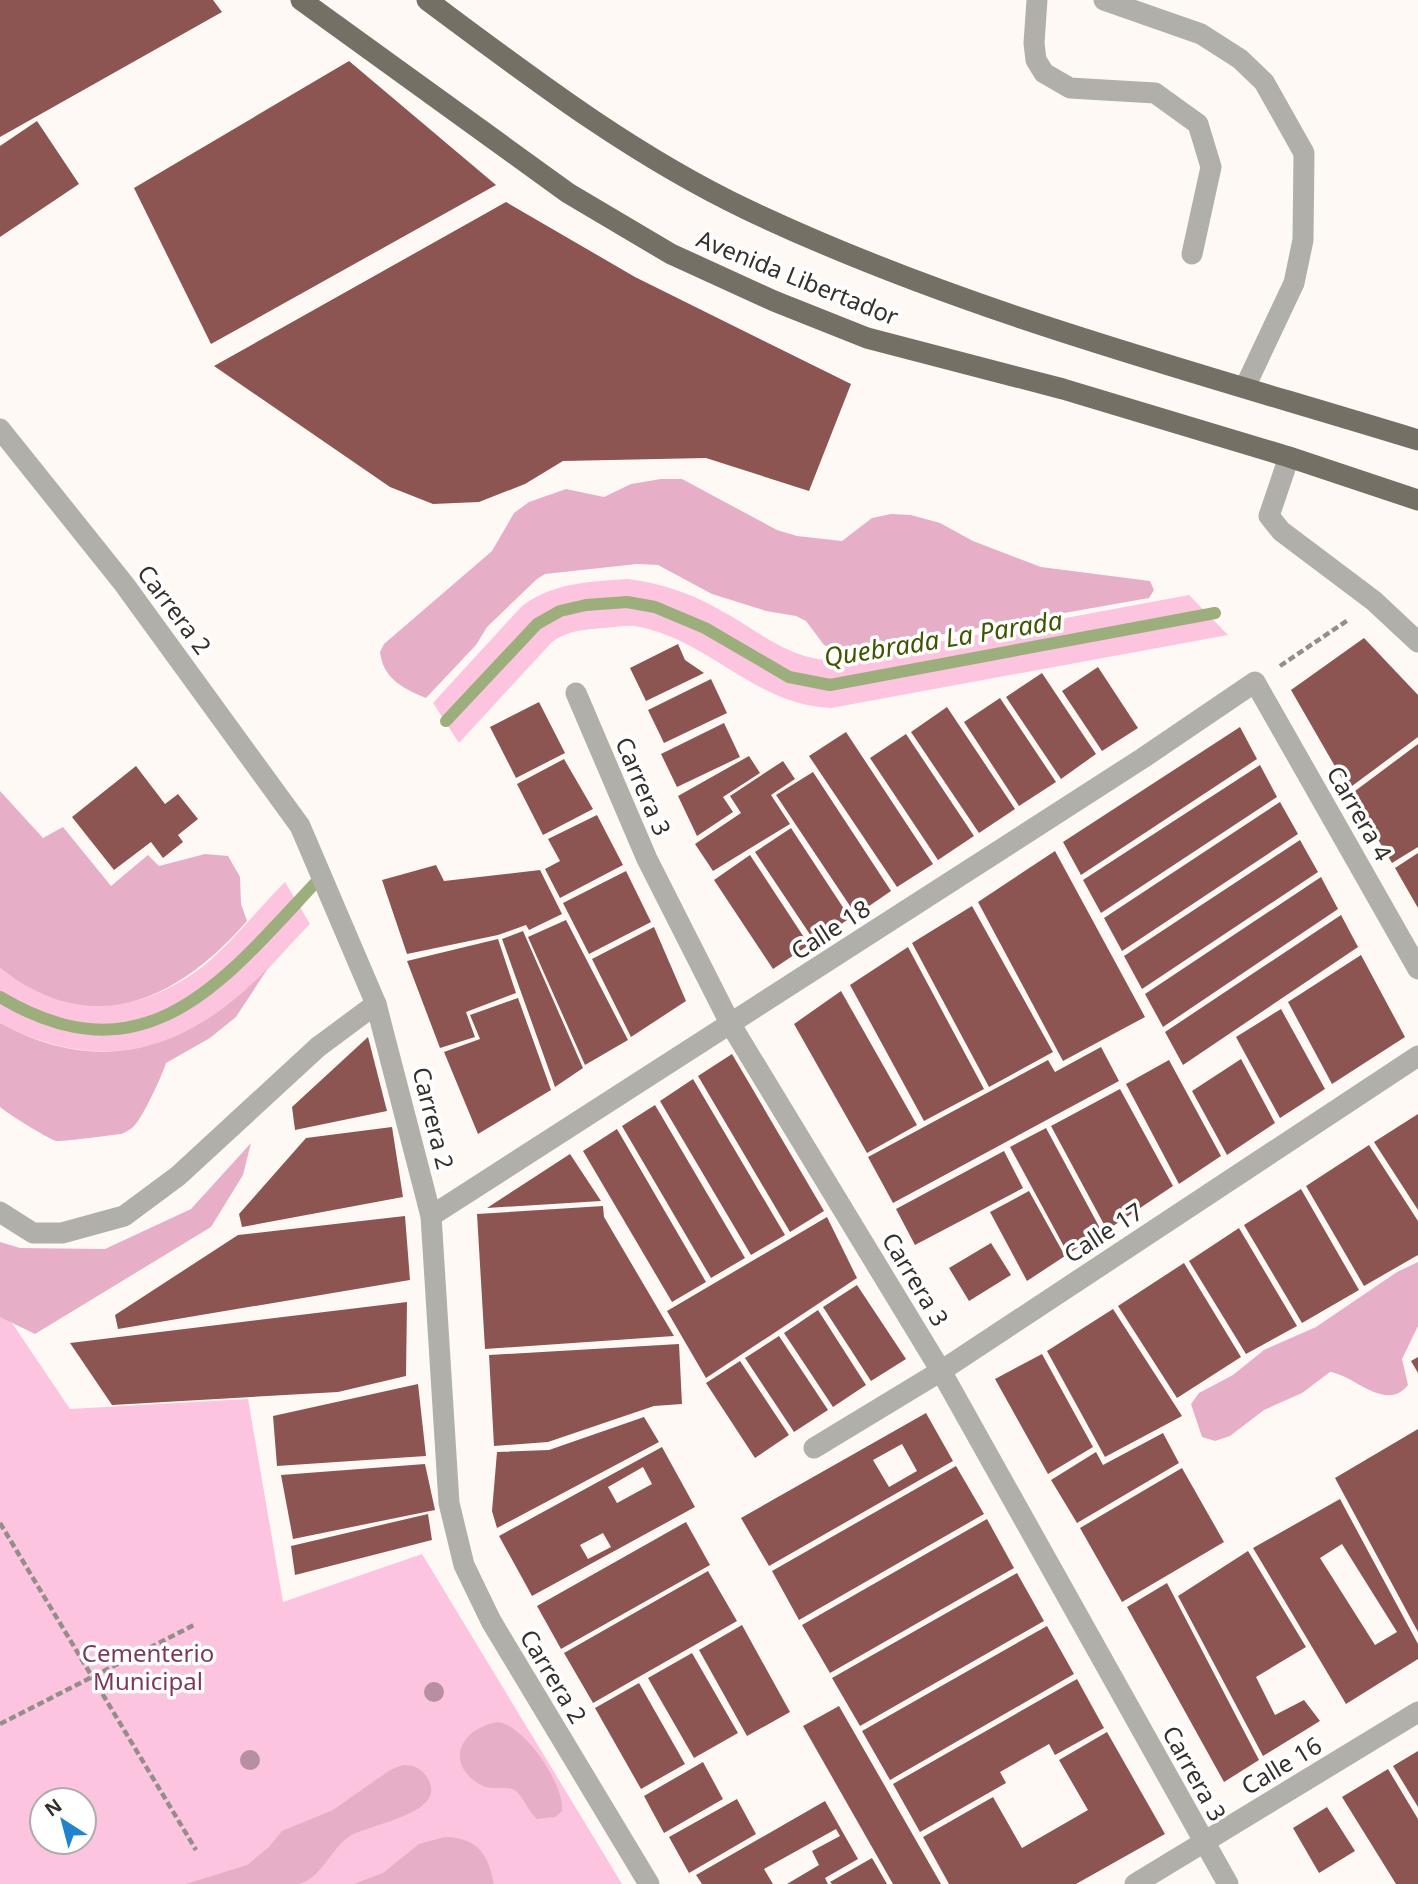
<svg xmlns="http://www.w3.org/2000/svg" width="1418" height="1884" font-family="'Noto Sans',sans-serif">
	<style>
		.green { fill: #fcc4de; fill-rule: evenodd }
		.forest { fill: #e7aec8 }
		.lines { fill: none; stroke-linecap: round; stroke-linejoin: round }
		.stream { stroke: #9bae7b; stroke-width: 12 }
		.building { fill: #8c5552; fill-rule: evenodd }
		.path { stroke: #948e8b; stroke-width: 4.5; stroke-dasharray: 7 3.5; stroke-linecap: butt }
		.minor { stroke: #b1afa9; stroke-width: 21 }
		.major { stroke: #747066; stroke-width: 21 }
		.tree { fill: #b88fa2 }
		.labels { text-anchor: middle; dominant-baseline: central; stroke-width: 7; stroke-linejoin: round; paint-order: stroke }
		.street-label { font-size: 24px; fill: #35302c; stroke: #fff }
		.park-label { font-size: 24px; fill: #7d395d; stroke: #fff }
		.water-label { font-size: 26px; font-style: italic; fill: #3f5500; stroke: #fff }
	</style>
	<rect width="100%" height="100%" fill="#fff9f6"/>
	<!-- green -->
	<g class="green">
		<path d="M628,579C664,583 698,596 729,615C765,636 796,663 841,660L1189,595L1228,635L831,708C756,706 707,638 635,626C624,625 613,628 603,628C583,630 569,630 552,642L459,743L433,703L522,606C555,582 588,582 628,579Z"/>
		<path d="M285,882L310,924C291,943 274,964 254,983C180,1055 93,1073 0,1023V968C67,1021 142,1016 207,963C235,939 259,908 285,882Z"/>
		<path d="M0,1317L10,1320L70,1409L248,1399L283,1602L422,1554L622,1884H0ZM42,1800H84V1842H42Z"/>
	</g>
	<!-- forest -->
	<g class="forest">
		<path d="M661,479H682L777,530L797,536L842,541L872,518L891,514L911,515L940,523L973,541L1041,567L1150,581L1154,590L1149,598L843,652L824,645L806,621L796,616L766,611L712,594L658,565L637,564L545,574L537,579L487,627L476,645L426,698C404,689 383,679 380,652L384,644L492,551L514,513L529,502L566,489L604,497L631,484Z"/>
		<path d="M0,791L43,838L63,827L111,886L148,855L159,866L205,854L228,856L240,877L241,904L247,921C178,1000 93,1041 0,968Z"/>
		<path d="M268,968L236,1017L210,1038L166,1063C163,1074 142,1119 134,1126C131,1129 125,1133 121,1134C112,1135 61,1142 56,1141C47,1138 8,1114 0,1107V1023C102,1079 191,1049 268,968Z"/>
		<path d="M251,1143L243,1175L211,1227L35,1334L0,1317V1242L20,1248L105,1249L191,1209Z"/>
		<path d="M1418,1262V1326L1402,1359L1408,1385C1386,1413 1354,1375 1330,1372L1302,1393L1264,1410L1230,1436L1215,1441L1202,1437L1191,1404L1199,1393L1233,1375L1264,1350L1316,1327L1397,1272Z"/>
		<path d="M497,1722C524,1724 565,1785 562,1811L555,1817L537,1819C528,1811 525,1800 517,1792C507,1783 493,1792 481,1785C443,1763 461,1729 497,1722Z"/>
		<path d="M403,1765C413,1765 421,1768 426,1776C453,1813 368,1824 350,1836C331,1848 322,1878 299,1884C290,1884 277,1884 267,1884C240,1884 213,1884 186,1884L247,1865L269,1847L282,1831L333,1810L390,1770Z"/>
		<path d="M445,1837C479,1838 488,1855 494,1884H354L383,1873L419,1844Z"/>
	</g>
	<g class="lines">
		<!-- stream -->
		<g class="stream">
			<path d="M446,721L537,624L560,611L586,605L627,602L655,607L705,628L789,677L830,685L1215,613"/>
			<path d="M0,997C147,1085 226,978 319,879"/>
		</g>
	</g>
	<!-- building -->
	<g class="building">
		<path d="M0,0H213L222,12L0,137Z"/>
		<path d="M349,61L496,185L211,344L134,188Z"/>
		<path d="M37,121L79,184L0,237V146Z"/>
		<path d="M506,202L635,277L851,384L809,491L706,458L563,461L525,484L479,502L433,504L390,487L214,366Z"/>
		<path d="M1364,638L1418,695V737L1348,789L1291,690Z"/>
		<path d="M678,644L685,660L704,673L646,701L630,668Z"/>
		<path d="M1098,667L1138,728L1102,751L1062,691Z"/>
		<path d="M1042,673L1096,754L1061,779L1006,697Z"/>
		<path d="M711,679L727,713L664,743L648,710Z"/>
		<path d="M1000,698L1056,782L1019,806L964,722Z"/>
		<path d="M539,702L565,753L516,778L490,727Z"/>
		<path d="M947,707L1015,809L979,833L911,732Z"/>
		<path d="M724,723L740,757L677,787L661,754Z"/>
		<path d="M1240,727L1257,759L1081,875L1063,842Z"/>
		<path d="M846,732L933,864L897,887L809,756Z"/>
		<path d="M906,734L974,836L938,860L870,758Z"/>
		<path d="M1418,744V847L1392,863L1351,794Z"/>
		<path d="M749,756L760,773L723,797L733,812L697,836L678,796Z"/>
		<path d="M564,759L593,809L543,835L517,784Z"/>
		<path d="M783,761L795,779L771,795L790,824L713,871L695,844L741,813L730,796Z"/>
		<path d="M1260,765L1277,797L1101,913L1083,880Z"/>
		<path d="M136,766L165,804L178,794L198,819L178,835L183,842L163,858L151,842L114,870L72,817Z"/>
		<path d="M813,772L891,891L856,915L776,795Z"/>
		<path d="M1280,802L1298,834L1122,951L1104,918Z"/>
		<path d="M597,815L623,865L560,898L545,869L560,861L548,839Z"/>
		<path d="M791,828L850,918L815,942L755,852Z"/>
		<path d="M1300,840L1318,872L1142,989L1124,956Z"/>
		<path d="M1055,851L1145,1017L1063,1061L978,902Z"/>
		<path d="M1418,853V908L1395,868Z"/>
		<path d="M750,855L809,945L773,969L714,880Z"/>
		<path d="M436,865L444,881L540,870L562,914L529,930L526,925L498,935L407,954L382,880Z"/>
		<path d="M626,871L651,922L589,954L563,903Z"/>
		<path d="M1321,877L1338,909L1163,1027L1145,994Z"/>
		<path d="M972,906L1053,1052L989,1087L912,943Z"/>
		<path d="M1341,915L1358,947L1183,1065L1165,1032Z"/>
		<path d="M566,920L628,1040L585,1065L528,937Z"/>
		<path d="M654,927L686,1001L631,1037L592,959Z"/>
		<path d="M523,931L583,1068L555,1087L502,939Z"/>
		<path d="M498,939L516,993L466,1012L475,1037L440,1048L407,961Z"/>
		<path d="M908,947L984,1089L924,1121L850,985Z"/>
		<path d="M1361,955L1405,1037L1332,1084L1288,1002Z"/>
		<path d="M841,991L917,1125L867,1153L794,1024Z"/>
		<path d="M518,998L551,1090L478,1134L444,1052L480,1039L470,1015Z"/>
		<path d="M1281,1009L1325,1089L1280,1118L1236,1037Z"/>
		<path d="M368,1037L387,1111L295,1130L292,1107Z"/>
		<path d="M1101,1047L1119,1081L893,1203L868,1157L1048,1060L1055,1072Z"/>
		<path d="M732,1054L824,1211L790,1232L698,1076Z"/>
		<path d="M1241,1059L1275,1123L1227,1155L1192,1091Z"/>
		<path d="M1169,1060L1221,1156L1179,1184L1126,1084Z"/>
		<path d="M693,1079L785,1235L751,1255L660,1101Z"/>
		<path d="M1120,1089L1173,1186L1107,1230L1051,1126Z"/>
		<path d="M655,1105L745,1258L711,1278L622,1126Z"/>
		<path d="M1418,1114V1210L1374,1142Z"/>
		<path d="M392,1127L403,1197L242,1227L239,1214L306,1138Z"/>
		<path d="M1046,1128L1102,1232L1068,1254L1010,1147Z"/>
		<path d="M617,1129L706,1282L672,1302L583,1151Z"/>
		<path d="M1369,1145L1418,1221V1255L1364,1286L1306,1186Z"/>
		<path d="M1004,1151L1023,1188L915,1245L896,1209Z"/>
		<path d="M570,1154L601,1201L487,1208Z"/>
		<path d="M1301,1189L1359,1290L1302,1323L1244,1225Z"/>
		<path d="M1029,1191L1065,1256L1027,1281L990,1212Z"/>
		<path d="M603,1206L604,1217L674,1336L485,1349L477,1214Z"/>
		<path d="M405,1216L410,1280L118,1329L115,1315L238,1235Z"/>
		<path d="M827,1217L857,1278L706,1378L667,1311Z"/>
		<path d="M1239,1228L1297,1326L1246,1354L1189,1261Z"/>
		<path d="M991,1243L1011,1275L969,1301L949,1268Z"/>
		<path d="M1184,1263L1241,1357L1177,1398L1118,1306Z"/>
		<path d="M857,1285L906,1359L871,1381L823,1307Z"/>
		<path d="M407,1302L406,1376L338,1392L112,1405L70,1343Z"/>
		<path d="M1113,1309L1182,1416L1105,1457L1047,1351Z"/>
		<path d="M818,1310L866,1385L833,1407L784,1333Z"/>
		<path d="M779,1336L828,1410L794,1432L745,1358Z"/>
		<path d="M679,1344L682,1404L654,1406L548,1442L494,1446L489,1355Z"/>
		<path d="M1042,1354L1093,1447L1048,1474L995,1379Z"/>
		<path d="M1418,1357V1373L1411,1361Z"/>
		<path d="M740,1361L789,1435L755,1458L706,1383Z"/>
		<path d="M418,1384L426,1456L277,1466L273,1416Z"/>
		<path d="M926,1413L953,1461L769,1566L741,1518ZM902,1444L917,1471L889,1487L873,1460Z"/>
		<path d="M644,1417L659,1442L497,1528L492,1511L497,1452L549,1450Z"/>
		<path d="M1418,1429V1632L1335,1478Z"/>
		<path d="M1163,1433L1179,1463L1077,1523L1051,1480L1096,1452L1103,1465Z"/>
		<path d="M662,1447L695,1507L532,1596L499,1536ZM643,1467L652,1484L617,1503L608,1487ZM603,1533L611,1547L588,1559L580,1545Z"/>
		<path d="M425,1464L435,1510L293,1539L281,1475Z"/>
		<path d="M956,1466L984,1514L799,1620L772,1571Z"/>
		<path d="M1182,1468L1224,1542L1122,1602L1080,1528Z"/>
		<path d="M1340,1499L1418,1644V1659L1346,1704L1253,1548ZM1342,1544L1397,1632L1375,1645L1320,1558Z"/>
		<path d="M428,1514L432,1540L295,1575L291,1546Z"/>
		<path d="M987,1519L1014,1568L830,1673L802,1625Z"/>
		<path d="M686,1522L710,1565L561,1649L537,1606Z"/>
		<path d="M1248,1551L1306,1647L1256,1677L1275,1715L1304,1700L1320,1721L1263,1756L1178,1596Z"/>
		<path d="M708,1571L737,1621L593,1703L564,1653Z"/>
		<path d="M1017,1573L1044,1621L860,1726L832,1678Z"/>
		<path d="M1167,1583L1259,1760L1224,1782L1127,1607Z"/>
		<path d="M742,1625L790,1712L747,1736L699,1650Z"/>
		<path d="M1047,1626L1074,1674L890,1780L862,1731Z"/>
		<path d="M692,1653L738,1733L694,1758L648,1678Z"/>
		<path d="M1077,1679L1104,1728L1055,1755L1049,1744L1000,1772L1006,1783L920,1832L893,1784Z"/>
		<path d="M639,1683L685,1764L641,1789L595,1708Z"/>
		<path d="M839,1706L941,1884H893L803,1726Z"/>
		<path d="M1107,1732L1165,1834L1076,1884H949L923,1837L993,1797L1022,1848L1088,1810L1059,1760Z"/>
		<path d="M1418,1751V1807L1393,1766Z"/>
		<path d="M703,1762L723,1799L664,1833L644,1796Z"/>
		<path d="M1388,1769L1418,1819V1884H1396L1342,1797Z"/>
		<path d="M737,1799L756,1834L689,1873L669,1837Z"/>
		<path d="M825,1801L858,1859L825,1878L828,1884H787L819,1865L812,1851L840,1836L836,1829L764,1869L773,1884H702L696,1875Z"/>
		<path d="M1327,1807L1355,1851L1319,1873L1293,1828Z"/>
		<path d="M872,1858L887,1884H832L830,1882Z"/>
	</g>
	<g class="lines">
		<!-- path -->
		<g class="path">
			<path d="M1280,666L1348,620"/>
			<path d="M0,1523L196,1850"/>
			<path d="M0,1724L194,1625"/>
		</g>
		<!-- minor -->
		<g class="minor">
			<path d="M1037,0L1034,43L1036,60L1044,73L1070,88L1155,93L1198,124L1211,167L1192,254"/>
			<path d="M1104,0L1201,34L1240,59L1264,82L1304,153L1303,240L1294,283L1245,387"/>
			<path d="M0,429L124,584L300,826L376,1004L431,1216L449,1503L464,1565L491,1621L649,1884"/>
			<path d="M1289,457L1269,516L1281,531L1374,601L1418,642"/>
			<path d="M576,693L647,859L731,1025L941,1371L1228,1884"/>
			<path d="M0,1212L33,1233H62L124,1216L178,1176L318,1047L376,1004"/>
			<path d="M431,1216L1143,758L1255,682L1418,969"/>
			<path d="M814,1448L941,1371L1418,1056"/>
			<path d="M1135,1884L1418,1712"/>
		</g>
		<!-- major -->
		<g class="major">
			<path d="M301,0L568,193L671,254L774,301L867,338L1063,389L1289,457L1418,500"/>
			<path d="M427,0C529,76 632,155 748,210C961,311 1193,371 1418,440"/>
		</g>
	</g>
	<!-- trees -->
	<g class="tree">
		<circle cx="434" cy="1692" r="10"/>
		<circle cx="250" cy="1760" r="10"/>
	</g>
	<g class="labels">
		<!-- street labels -->
		<g class="street-label">
			<text transform="translate(798 277) rotate(22)">Avenida Libertador</text>
			<text transform="translate(175 609) rotate(53)">Carrera 2</text>
			<text transform="translate(644 786) rotate(67)">Carrera 3</text>
			<text transform="translate(1360 813) rotate(60)">Carrera 4</text>
			<text transform="translate(830 929) rotate(-33)">Calle 18</text>
			<text transform="translate(434 1118) rotate(76)">Carrera 2</text>
			<text transform="translate(1103 1232) rotate(-33)">Calle 17</text>
			<text transform="translate(916 1279) rotate(59)">Carrera 3</text>
			<text transform="translate(554 1676) rotate(59)">Carrera 2</text>
			<text transform="translate(1281 1765) rotate(-31)">Calle 16</text>
			<text transform="translate(1195 1773) rotate(61)">Carrera 3</text>
		</g>
		<!-- park labels -->
		<g class="park-label">
			<text x="148" y="1652">Cementerio<tspan x="148" dy="28">Municipal</tspan></text>
		</g>
		<!-- water labels -->
		<g class="water-label">
			<text transform="translate(943 638) rotate(-9)">Quebrada La Parada</text>
		</g>
	</g>
	<!-- north arrow -->
	<g transform="translate(63 1821) rotate(324)"><circle r="33" fill="#ffffff" stroke="#aeacab" stroke-width="2"/>
	<path d="M0-5L12 26L0 18L-12 26Z" fill="#2182cd"/>
	<text y="-10" font-size="19" font-weight="bold" text-anchor="middle" fill="#35302c">N</text>
	</g>
</svg>
